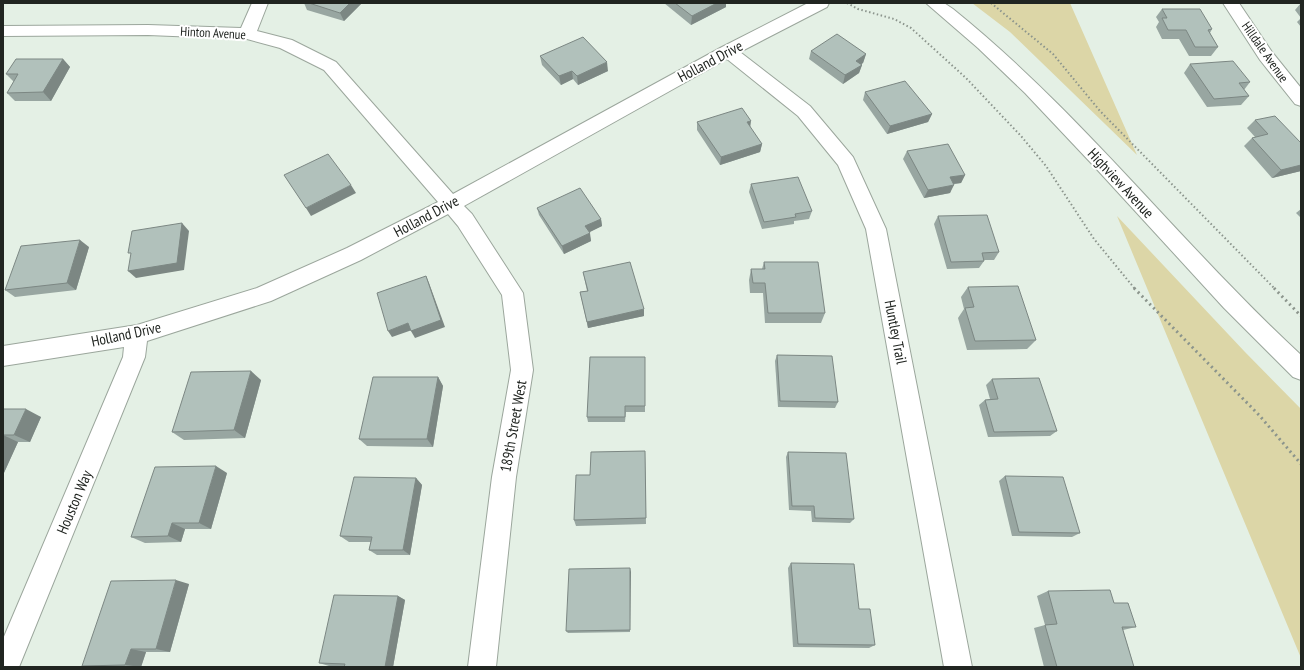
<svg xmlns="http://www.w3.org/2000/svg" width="1304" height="670" font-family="'PT Sans Narrow',sans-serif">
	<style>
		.green { fill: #dcd6a7 }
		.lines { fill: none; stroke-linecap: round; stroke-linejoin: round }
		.minor-casing { stroke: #9ba69c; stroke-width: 2 }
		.path-far1 { stroke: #8b948c; stroke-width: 2; stroke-dasharray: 1.5 2.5; stroke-linecap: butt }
		.path { stroke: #8b948c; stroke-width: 3; stroke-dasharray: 2 3.5; stroke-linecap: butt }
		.minor { fill: #fff; fill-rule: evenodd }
		.wall { fill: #98a6a1 }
		.shaded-wall { fill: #7c8783 }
		.building { fill: #b1c1bb; stroke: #7c8783 }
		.labels { text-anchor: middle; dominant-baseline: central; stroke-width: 4; stroke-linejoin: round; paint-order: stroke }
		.far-street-label { font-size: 13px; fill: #212521; stroke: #fff }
		.street-label { font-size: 15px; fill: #212521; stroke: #fff }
	</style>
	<rect width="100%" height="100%" fill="#e4f0e5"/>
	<!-- green -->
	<g class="green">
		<path d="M972,3H1070L1137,155L1010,32Z"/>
		<path d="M1117,216L1245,352L1301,409V658Z"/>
	</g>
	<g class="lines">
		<defs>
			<g id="minor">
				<path d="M252,3H268L257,31L292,40L336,62L453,194L722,47L808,3H829L827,7L740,52L810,106L853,157L886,229L972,667H944L866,229L838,165L798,116L727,59L464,206L472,214L523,293L533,370L516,477L496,667H468L492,477L511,370L502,295L458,226L448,214L361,260L271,301L147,341L145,357L19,667H3V639L123,357L124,347L3,366V346L137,325L257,288L347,248L438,202L324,70L280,48L247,39L148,35L3,36V26L148,25L241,28Z"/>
				<path d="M926,3H944L953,9C1081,112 1181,244 1301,355V380L1293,377L1224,308L1092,164L1025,93L978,48Z"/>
				<path d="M1223,3H1239L1272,52L1301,88V106L1295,104L1260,60Z"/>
			</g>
		</defs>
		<!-- minor casing -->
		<use href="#minor" class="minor-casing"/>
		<!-- path-far1 -->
		<g class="path-far1">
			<path d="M847,3L858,9L894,19L911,28L966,78L1021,136L1046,166L1094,239L1135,289"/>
			<path d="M991,3L1053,54L1100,111L1275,289"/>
		</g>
		<!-- path -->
		<g class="path">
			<path d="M1134,288L1259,415L1301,464"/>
			<path d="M1274,288L1301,316"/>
		</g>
		<!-- minor -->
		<use href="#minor" class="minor"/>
	</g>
	<!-- wall -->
	<g class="wall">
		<path d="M304,3H362L344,21L307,10Z"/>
		<path d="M664,3H726V7L691,25Z"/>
		<path d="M1301,3V27L1297,22L1301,18L1295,10Z"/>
		<path d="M1162,9L1212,29L1210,33L1218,47L1211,56H1189L1179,39H1162L1156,27L1159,22L1156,17Z"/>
		<path d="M811,51L866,54L863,63L861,64L862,65L859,73L843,84L809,59Z"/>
		<path d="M540,56L608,71L578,85L573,79L561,85L542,65Z"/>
		<path d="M63,59L70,67L51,101H15L7,93L14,82L6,74Z"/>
		<path d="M1190,64L1250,82L1244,90L1249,96L1241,105L1207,107L1184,73Z"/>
		<path d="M865,92L932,114L928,122L887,134L863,100Z"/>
		<path d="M1255,120L1301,143V171L1272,178L1244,146L1252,138L1255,137L1247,128Z"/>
		<path d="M697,122L762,144L760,152L720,165L697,130Z"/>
		<path d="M907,151L965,175L961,183L953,184L950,193L924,198L903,159Z"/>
		<path d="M751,184L812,211L809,219L794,221V224L762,229L749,192Z"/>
		<path d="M537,208L601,219L602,226L589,232L591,241L564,254L539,215Z"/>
		<path d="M1301,209V218L1296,213Z"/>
		<path d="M938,216L999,252L994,260H984V261L979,268L947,269L934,224Z"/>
		<path d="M89,247L76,290L15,297L5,290Z"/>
		<path d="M764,262L825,313L821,323H765L763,293H750L749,280L751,269H762Z"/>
		<path d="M583,272L644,316L588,328L580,292L587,291Z"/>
		<path d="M968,287L1036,340L1027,349L967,350L958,318L964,309L961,297Z"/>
		<path d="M777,355L838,402L835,408L778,407L775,361Z"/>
		<path d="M645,357V412H626L625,422H588L587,417Z"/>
		<path d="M438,377L443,386L433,447L367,446L359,439Z"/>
		<path d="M992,379L1057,431L1050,436L988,437L979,405L985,400L990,399L986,385Z"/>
		<path d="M261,380L245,438L184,440L172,432Z"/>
		<path d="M3,409L41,417L30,442H18L3,475Z"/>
		<path d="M645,451L646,524L576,526L574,520L590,475Z"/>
		<path d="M788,452L854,519L850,523L812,522L811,511L789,510L786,457Z"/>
		<path d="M227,473L211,529H185L181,542L145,543L131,537Z"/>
		<path d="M1005,476L1080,533L1072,537L1012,536L999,481Z"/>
		<path d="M416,478L422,485L410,555H377L369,550L371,542H349L340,536Z"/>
		<path d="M791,563L859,609L875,645L869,648L793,647L788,568Z"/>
		<path d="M630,568V632L568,633L566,631Z"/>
		<path d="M189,584L170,652H146L141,667H90L82,666Z"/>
		<path d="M1048,591L1114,603L1136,627L1123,630L1134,667H1044L1034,628L1045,625L1037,596Z"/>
		<path d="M398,596L405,600L393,667H344L345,666H329L319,663Z"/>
	</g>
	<!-- shaded-wall -->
	<g class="shaded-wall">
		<path d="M350,3H362L344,21L340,13Z"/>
		<path d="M717,3H726V7L691,25L692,16Z"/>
		<path d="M866,54L863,63L854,69L856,61Z"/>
		<path d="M63,59L70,67L51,101L43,92Z"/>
		<path d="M607,62L608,71L578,85L577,76Z"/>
		<path d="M862,65L859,73L843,84L845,75Z"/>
		<path d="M572,71L573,79L561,85L559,76Z"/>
		<path d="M932,114L928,122L887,134L890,126Z"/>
		<path d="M751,121L750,129L747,122Z"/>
		<path d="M762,144L760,152L720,165L721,157Z"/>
		<path d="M1301,165V171L1272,178L1281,170Z"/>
		<path d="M965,175L961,183L945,185L950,177Z"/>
		<path d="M351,185L356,193L311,216L306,208Z"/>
		<path d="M954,185L950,193L924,198L928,190Z"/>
		<path d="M601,219L602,226L586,234L585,226Z"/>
		<path d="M182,223L189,231L184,270L136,278L128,271Z"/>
		<path d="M590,233L591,241L564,254L562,246Z"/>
		<path d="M80,240L89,247L76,290L67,283Z"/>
		<path d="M426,276L429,283L445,327L415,338L411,331Z"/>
		<path d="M644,309V316L588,328L587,322Z"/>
		<path d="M408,323L412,330L392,337L388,331Z"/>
		<path d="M251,371L261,380L245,438L234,430Z"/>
		<path d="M438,377L443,386L433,447L427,439Z"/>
		<path d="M26,409L41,417L30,442L14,435Z"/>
		<path d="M3,435L18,442L3,475Z"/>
		<path d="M216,466L227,473L211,529L199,523Z"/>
		<path d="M416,478L422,485L410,555L403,550Z"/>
		<path d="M172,523L185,529L181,542L168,536Z"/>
		<path d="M630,568L631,572L630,632Z"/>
		<path d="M176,580L189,584L170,652L156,649Z"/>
		<path d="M398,596L405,600L393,667H385Z"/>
		<path d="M131,649L146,652L141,667L125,665Z"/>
	</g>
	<!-- building -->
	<g class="building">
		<path d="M309,3H350L340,13Z"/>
		<path d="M675,3H717L692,16Z"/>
		<path d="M1162,9H1200L1212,29L1208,30L1218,47H1195L1186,30H1168L1162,18H1167Z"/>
		<path d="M837,34L866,54L856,61L862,65L845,75L811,51Z"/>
		<path d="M583,37L607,62L577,76L572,71L559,76L540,56Z"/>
		<path d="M16,59H63L43,92L7,93L18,74H6Z"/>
		<path d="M1233,61L1250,82L1239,83L1249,96L1214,99L1190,64Z"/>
		<path d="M905,81L932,114L890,126L865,92Z"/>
		<path d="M742,108L751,121L747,122L762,144L721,157L697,122Z"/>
		<path d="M1275,116L1301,143V165L1281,170L1252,138L1268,134L1255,120Z"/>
		<path d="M948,144L965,175L950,177L954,185L928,190L907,151Z"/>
		<path d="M328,154L351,185L306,208L284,175Z"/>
		<path d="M798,177L812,211L795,214L796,217L764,222L751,184Z"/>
		<path d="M580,188L601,219L585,226L590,233L562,246L537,208Z"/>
		<path d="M987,215L999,252L982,253L984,261L951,262L938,216Z"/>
		<path d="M182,223L177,263L128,271L131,253H128L132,231Z"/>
		<path d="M80,240L67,283L5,290L21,246Z"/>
		<path d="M630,262L644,309L587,322L580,292L588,291L583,272Z"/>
		<path d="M764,262H818L825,313H768L765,283H753L751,269H765Z"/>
		<path d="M426,276L441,320L411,331L408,323L388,331L377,293Z"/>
		<path d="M1018,286L1036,340L975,341L965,308L974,307L968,287Z"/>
		<path d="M777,355L832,356L838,402L780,401Z"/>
		<path d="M590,357H645V406H625V417H587Z"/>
		<path d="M251,371L234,430L172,432L191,372Z"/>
		<path d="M373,377H438L427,439H359Z"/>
		<path d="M1039,378L1057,431L994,432L985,400L998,399L992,379Z"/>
		<path d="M3,409H26L14,435H3Z"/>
		<path d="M645,451L646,518L574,520L576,475H590L591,452Z"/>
		<path d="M788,452L846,453L854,519L815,518L814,506H792Z"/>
		<path d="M216,466L199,523H172L168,536L131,537L155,467Z"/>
		<path d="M1005,476L1063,477L1080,533L1019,532Z"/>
		<path d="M354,477L416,478L403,550H369L372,537L340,536Z"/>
		<path d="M791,563L854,564L859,609H870L875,645L798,644Z"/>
		<path d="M630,568V630L566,631L569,569Z"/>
		<path d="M176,580L156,649H131L125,665L82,666L111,581Z"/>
		<path d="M1110,590L1114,603H1128L1136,627H1122L1134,667H1057L1045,625L1057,624L1048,591Z"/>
		<path d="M334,595L398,596L385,667H344L345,664L319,663Z"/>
	</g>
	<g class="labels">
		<!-- far-street labels -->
		<g class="far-street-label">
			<text transform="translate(213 33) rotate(3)">Hinton Avenue</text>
			<text transform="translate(1265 52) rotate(55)">Hilldale Avenue</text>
		</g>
		<!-- street labels -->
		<g class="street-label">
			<text transform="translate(710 61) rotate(-28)">Holland Drive</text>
			<text transform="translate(1121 183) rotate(47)">Highview Avenue</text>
			<text transform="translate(426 216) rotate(-28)">Holland Drive</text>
			<text transform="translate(896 332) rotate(79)">Huntley Trail</text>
			<text transform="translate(126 334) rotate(-12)">Holland Drive</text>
			<text transform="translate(513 426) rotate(-80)">189th Street West</text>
			<text transform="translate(74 502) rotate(-67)">Houston Way</text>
		</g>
	</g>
	<!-- border -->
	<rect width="1304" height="670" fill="none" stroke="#212521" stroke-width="8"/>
</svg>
